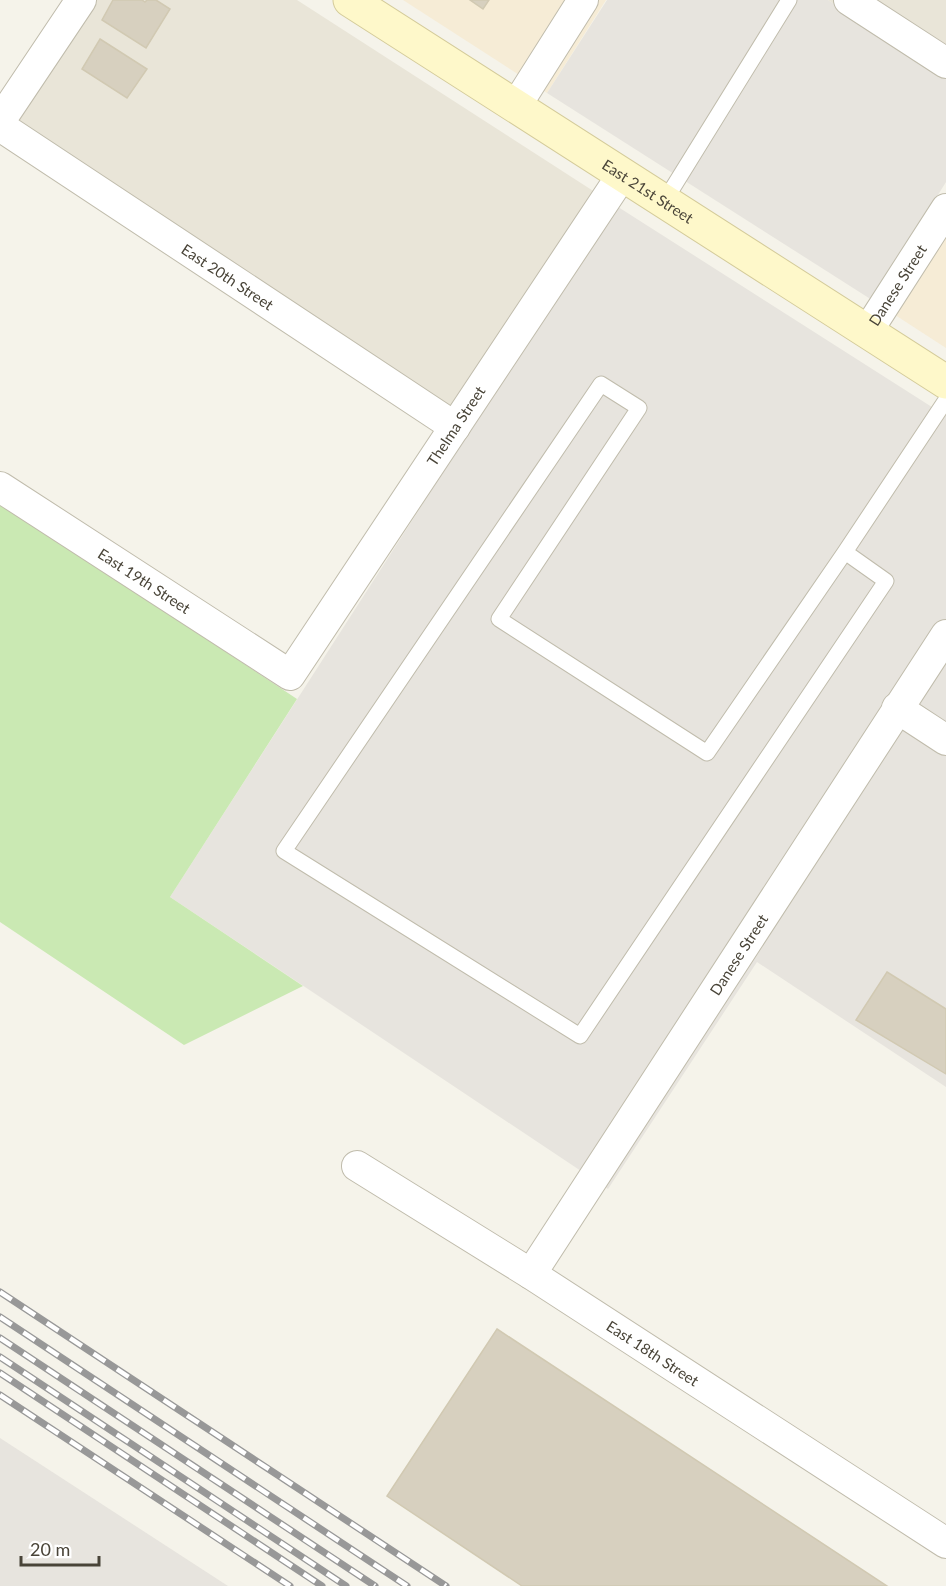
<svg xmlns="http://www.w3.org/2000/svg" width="946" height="1586" font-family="Lato,sans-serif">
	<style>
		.residential { fill: #e9e5d8 }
		.commercial { fill: #f6ecd6 }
		.industrial { fill: #e7e4de }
		.green { fill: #cae9b3 }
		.building { fill: #d7d0bf; stroke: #d1c9b2; stroke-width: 1.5 }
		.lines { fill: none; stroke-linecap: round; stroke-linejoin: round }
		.service-casing { stroke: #c0bcac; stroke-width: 17 }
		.minor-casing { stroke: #c0bcac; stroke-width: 32 }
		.secondary-casing { stroke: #d4cb9a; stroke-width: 35 }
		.service { stroke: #fff; stroke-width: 15 }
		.minor { stroke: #fff; stroke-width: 30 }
		.secondary { stroke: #fef8ca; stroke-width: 33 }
		.rail-casing { stroke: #989898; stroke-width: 7 }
		.rail { stroke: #fff; stroke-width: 4.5; stroke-dasharray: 14; stroke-linecap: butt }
		.labels { text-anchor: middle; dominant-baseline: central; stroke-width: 4.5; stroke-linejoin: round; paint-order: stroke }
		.street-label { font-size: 15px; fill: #494438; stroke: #fff }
	</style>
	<rect width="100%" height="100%" fill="#f5f3ea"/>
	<!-- residential -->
	<g class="residential">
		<path d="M65,0H297L615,205L460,445L0,144V100Z"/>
		<path d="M828,0H946V77Z"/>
	</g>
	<!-- commercial -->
	<g class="commercial">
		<path d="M403,0H606L547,93Z"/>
		<path d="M946,226V348L872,300Z"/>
	</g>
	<!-- industrial -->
	<g class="industrial">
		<path d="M607,0H828L946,77V182L872,300L547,93Z"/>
		<path d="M615,205L946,416V1087L757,962L608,1189L170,897Z"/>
		<path d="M0,1438L228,1586H0Z"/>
	</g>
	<!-- green -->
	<path class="green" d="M0,502L297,699L170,897L303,986L184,1045L0,922Z"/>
	<!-- building -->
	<g class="building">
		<path d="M113,0H142L145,2L147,0H156L170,9L146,48L102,20Z"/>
		<path d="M470,0H489L483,9Z"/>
		<path d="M100,39L147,69L127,98L82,69Z"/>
		<path d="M887,972L946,1009V1074L856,1020Z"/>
		<path d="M497,1329L887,1586H522L387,1496Z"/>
	</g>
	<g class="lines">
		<defs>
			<g id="service">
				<path d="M664,202L789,0"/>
				<path d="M845,552L886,581L580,1036L284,851L601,384L639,408L499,619L707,753L845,552L946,400"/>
			</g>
			<g id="minor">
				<path d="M849,0L946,63"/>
				<path d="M516,106L583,0"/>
				<path d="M0,121L81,0"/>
				<path id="s1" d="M0,126L455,427"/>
				<path id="s2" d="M867,332L946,209"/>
				<path id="s3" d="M0,487L290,675L622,175"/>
				<path d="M897,708L946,740"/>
				<path id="s4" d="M357,1166L531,1274L946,1543"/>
				<path id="s5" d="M531,1274L946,635"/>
			</g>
			<g id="secondary">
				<path id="s6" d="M350,0L946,382"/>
			</g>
		</defs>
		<!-- service casing -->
		<use href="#service" class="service-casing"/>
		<!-- minor casing -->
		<use href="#minor" class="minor-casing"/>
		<!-- secondary casing -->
		<use href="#secondary" class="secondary-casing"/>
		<!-- service -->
		<use href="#service" class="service"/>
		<!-- minor -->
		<use href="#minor" class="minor"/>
		<!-- secondary -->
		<use href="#secondary" class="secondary"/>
		<defs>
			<g id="rail">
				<path d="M0,1292L446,1586"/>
				<path d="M0,1317L407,1586"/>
				<path d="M0,1338L375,1586"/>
				<path d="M0,1357L346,1586"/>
				<path d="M0,1373L322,1586"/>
				<path d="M0,1395L290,1586"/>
			</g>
		</defs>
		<!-- rail casing -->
		<use href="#rail" class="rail-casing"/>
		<!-- rail -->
		<use href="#rail" class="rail"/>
	</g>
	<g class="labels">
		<!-- street labels -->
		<g class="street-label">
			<text stroke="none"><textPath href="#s6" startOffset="354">East 21st Street</textPath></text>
			<text stroke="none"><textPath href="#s1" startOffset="273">East 20th Street</textPath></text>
			<text stroke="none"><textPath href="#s2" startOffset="56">Danese Street</textPath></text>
			<text stroke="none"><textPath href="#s3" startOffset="645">Thelma Street</textPath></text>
			<text stroke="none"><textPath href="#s3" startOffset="172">East 19th Street</textPath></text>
			<text stroke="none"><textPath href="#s5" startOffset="381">Danese Street</textPath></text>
			<text stroke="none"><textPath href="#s4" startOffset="350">East 18th Street</textPath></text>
		</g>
	</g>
	<!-- scale -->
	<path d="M21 1556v9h78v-9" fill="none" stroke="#494438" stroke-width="3"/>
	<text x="30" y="1556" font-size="18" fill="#494438" stroke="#ffffff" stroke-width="4.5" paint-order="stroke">20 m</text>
</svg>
